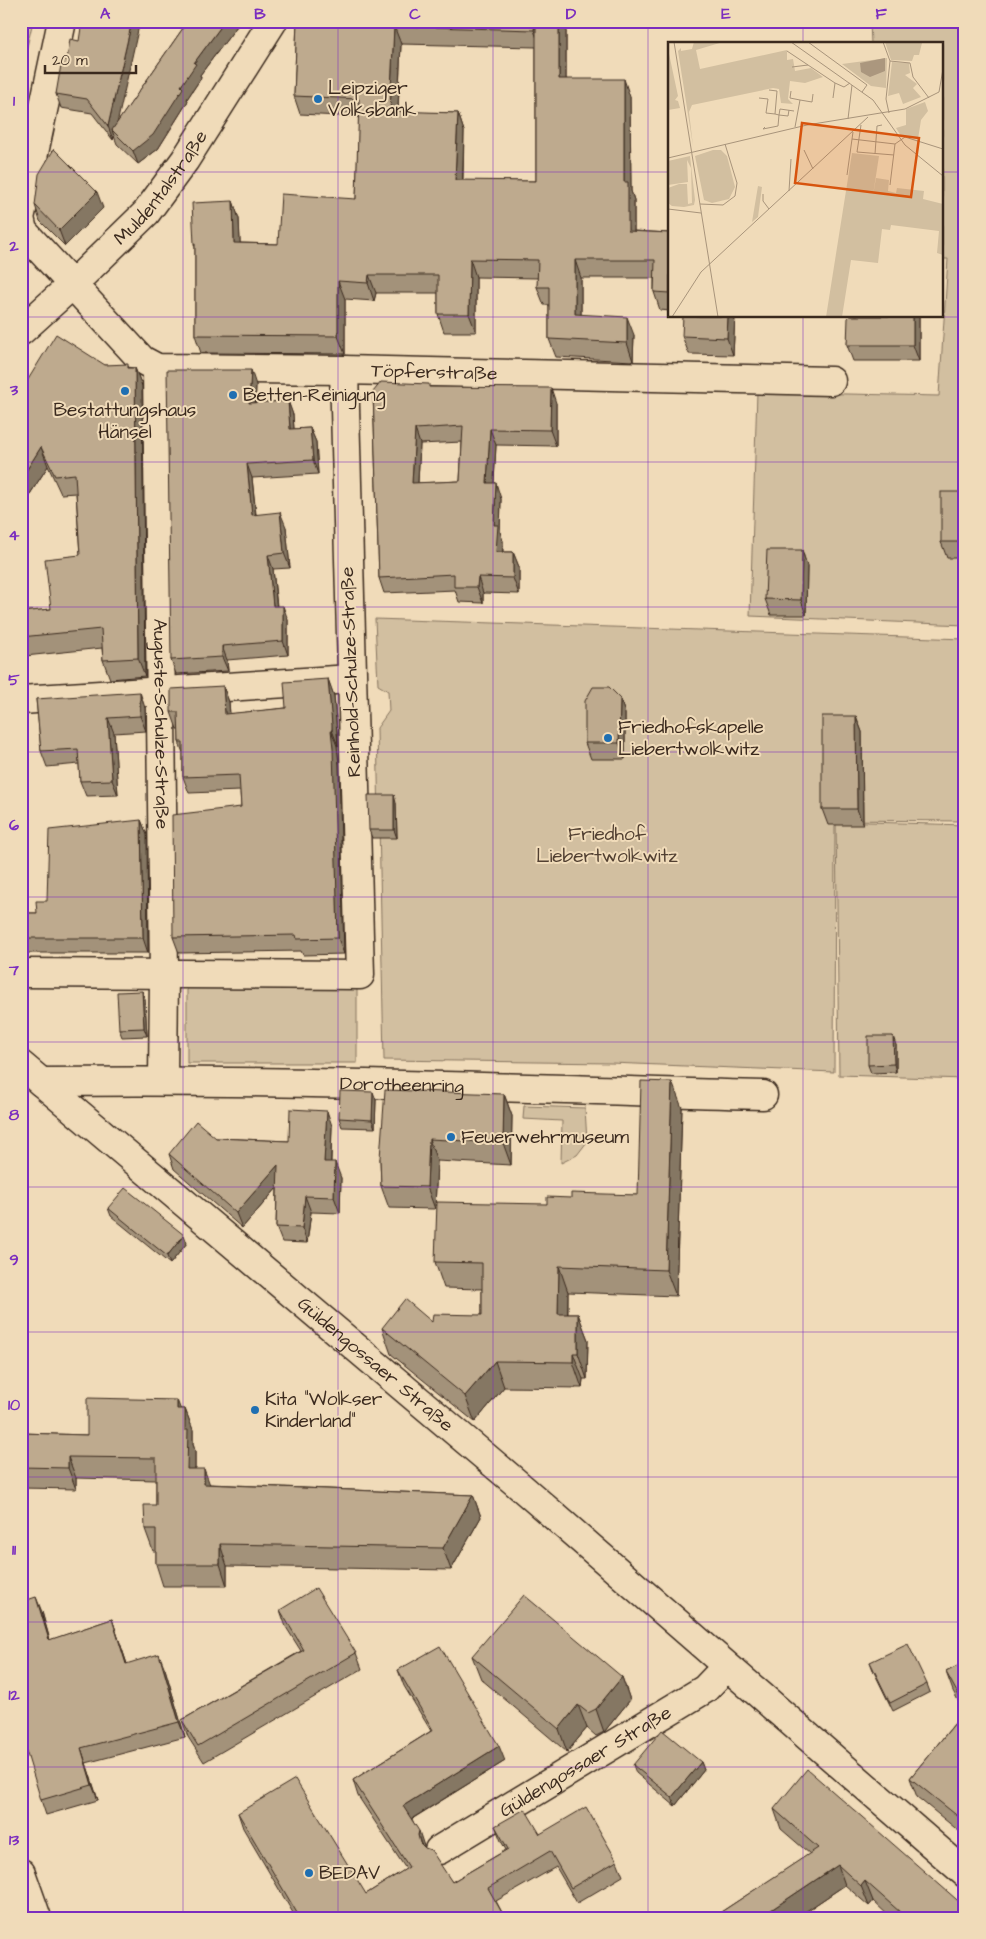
<svg xmlns="http://www.w3.org/2000/svg" width="986" height="1939" font-family="'Architects Daughter',sans-serif">
	<style>
		.green { fill: #d2bfa0; stroke: #86745f }
		.lines { fill: none; stroke-linecap: round; stroke-linejoin: round }
		.street-casing { stroke: #3b2a1e; stroke-width: 31 }
		.secondary-casing { stroke: #3b2a1e; stroke-width: 31 }
		.street { stroke: #f0dbb9; stroke-width: 28 }
		.secondary { stroke: #f0dbb9; stroke-width: 28 }
		.wall { fill: #a3927a; stroke: #3b2a1e; fill-rule: evenodd }
		.shaded-wall { fill: #857763; stroke: #3b2a1e }
		.building { fill: #beaa8e; stroke: #3b2a1e; fill-rule: evenodd }
		.grid { fill: none; stroke: #7b2cbf; stroke-width: 1; stroke-opacity: 0.55 }
		.poi-dot { fill: #1f6fb2; stroke: #f0dbb9; stroke-width: 2 }
		.labels { text-anchor: middle; dominant-baseline: central; stroke-width: 4; stroke-linejoin: round; paint-order: stroke }
		.poi-label { font-size: 19px; fill: #3b2a1e; stroke: #f0dbb9; text-anchor: start }
		.street-label { font-size: 19px; fill: #3b2a1e; stroke: #f0dbb9 }
		.park-label { font-size: 19px; fill: #524032; stroke: #f0dbb9 }
		.inset-road { fill: none; stroke: #a8947b; stroke-width: 1 }
		.view { fill: #d7540e; fill-opacity: 0.15; stroke: #d7540e; stroke-width: 2.5 }
		.inset-edge { fill: none; stroke: #3b2a1e; stroke-width: 2.5 }
		.neatline { fill: none; stroke: #7b2cbf; stroke-width: 2 }
		.grid-label { font-size: 16px; text-anchor: middle; font-weight: bold; fill: #7b2cbf }
	</style>
	<rect width="100%" height="100%" fill="#f0dbb9"/>
	<filter id="ink" filterUnits="userSpaceOnUse"><feTurbulence type="fractalNoise" baseFrequency=".02" numOctaves="2"/><feDisplacementMap in="SourceGraphic" scale="10" xChannelSelector="R" yChannelSelector="G"/><feConvolveMatrix kernelMatrix="1 2 1 2 8 2 1 2 1" color-interpolation-filters="sRGB"/></filter>
	<g filter="url(#ink)">
		<!-- green -->
		<g class="green">
			<path d="M21,21H33L21,73Z"/>
			<path d="M870,21H965V625L750,616L757,392L939,396L948,259H942V44H871Z"/>
			<path d="M375,619L965,639V821L835,820L834,1072L611,1063L384,1060L377,728L389,711L388,691L378,685Z"/>
			<path d="M836,821L965,825V1079L839,1075Z"/>
			<rect x="187" y="984" width="170" height="79"/>
			<path d="M524,1106L585,1108L587,1142L577,1155L561,1163L562,1121L523,1119Z"/>
		</g>
		<g class="lines">
			<defs>
				<g id="street">
					<path d="M21,214L62,21"/>
					<path id="s1" d="M21,222L23,231L142,360L157,368L344,370L831,381"/>
					<path id="s2" d="M157,368L164,975L163,1081"/>
					<path d="M21,700L351,679"/>
					<path d="M21,973L360,975L344,370"/>
					<path id="s3" d="M21,1065L514,1481L965,1873"/>
					<path id="s4" d="M41,1082C282,1079 522,1088 763,1095"/>
					<path id="s5" d="M439,1850L705,1689L726,1667"/>
				</g>
				<g id="secondary">
					<path id="s6" d="M21,331L73,284L146,213L185,160L273,21"/>
					<path d="M21,1873L37,1918"/>
				</g>
			</defs>
			<!-- street casing -->
			<use href="#street" class="street-casing"/>
			<!-- secondary casing -->
			<use href="#secondary" class="secondary-casing"/>
			<!-- street -->
			<use href="#street" class="street"/>
			<!-- secondary -->
			<use href="#secondary" class="secondary"/>
		</g>
		<!-- wall -->
		<g class="wall">
			<path d="M188,21H235L237,26L200,75L201,78L187,99L188,101L158,149L138,164L117,144L114,136L113,140L92,113L61,108L56,94L67,60L79,41L117,123Z"/>
			<path d="M297,21L566,25V79L630,97L631,191L634,200V231L670,233V311L660,310L654,292V278H581V315L634,335L633,361L556,357L549,339V305H544L537,287L538,278L476,277V332H444L438,314V293H376L374,301L345,299V354L201,353L195,335V247L194,244L233,201L239,219L240,243L278,244L356,199L359,117L300,114L294,96ZM401,44L536,47V181H463L464,131L458,113L398,112Z"/>
			<path d="M35,205L103,208L65,246L40,221Z"/>
			<path d="M735,316L733,355L689,354L682,336Z"/>
			<path d="M850,316H919V361H853L847,345Z"/>
			<path d="M105,365L135,368L142,386L145,676L110,679L103,660L102,648L25,656L21,646V612L51,609L80,555L76,493L61,494L48,466L21,508V391Z"/>
			<path d="M256,385L255,403L288,401L293,415L294,429L310,428L316,442L318,474L252,478L256,514L286,527L290,568L273,569L277,606L288,620V655L227,660L228,671L176,674L171,660Z"/>
			<path d="M430,387L556,403V446L496,445L494,483L501,499L500,532L503,541V552H513L519,567V594L483,593V603L459,602L455,590L384,593L379,578L373,392ZM462,442L460,481L418,483L420,444Z"/>
			<path d="M965,492V558H947L941,542Z"/>
			<path d="M802,550L807,566L806,615H771L765,599Z"/>
			<path d="M328,679L334,696L338,741V746H337L339,764L344,954L303,955L301,951L179,953L173,937L241,807L240,791L189,793L183,777V753L179,742V729H177L171,712L223,686L229,702L230,714L286,708Z"/>
			<path d="M620,698L625,714V759H591L585,743Z"/>
			<path d="M36,699L145,708L146,731L114,733L118,795L86,796L80,781L79,764L47,767L41,751Z"/>
			<path d="M856,716L862,732L863,825H828L822,809Z"/>
			<path d="M396,803L397,838H372L369,830Z"/>
			<path d="M141,820L147,835L148,953H26V955L21,954V913H37L47,901Z"/>
			<path d="M142,991L145,999L147,1036L122,1037L119,1029Z"/>
			<path d="M896,1045V1072L871,1073L868,1065Z"/>
			<path d="M504,1094L512,1116L511,1165L437,1161L435,1209L389,1208L381,1186L380,1158Z"/>
			<path d="M376,1100L375,1128L342,1127L339,1118Z"/>
			<path d="M682,1108L676,1296L568,1292V1314H578L588,1340L587,1379H583L582,1388L504,1387L475,1422L391,1354L382,1328L482,1315V1289L444,1288L435,1262L547,1204L571,1198L638,1195Z"/>
			<path d="M332,1126L331,1162L341,1178L340,1213L311,1212L307,1243L282,1242L276,1227L277,1188L242,1228L174,1169L169,1154L216,1138L289,1141Z"/>
			<path d="M108,1208L187,1243L170,1264L111,1216Z"/>
			<path d="M180,1409H185L193,1430V1444L195,1451V1469L210,1484L473,1495L481,1517L451,1570L227,1566V1586H163L156,1564V1551H153L145,1529L156,1505V1480L76,1478V1489L21,1488V1433L87,1435Z"/>
			<path d="M280,1610L356,1653L362,1669L204,1762L188,1737L182,1720L301,1651L286,1627Z"/>
			<path d="M42,1612L50,1640L112,1619L127,1664L165,1669L185,1737L86,1763L98,1800L46,1815L41,1800Z"/>
			<path d="M472,1656L622,1677L630,1700L604,1732L596,1736L587,1728L567,1752L481,1679Z"/>
			<path d="M870,1662L927,1684L930,1692L893,1711L873,1670Z"/>
			<path d="M965,1662V1836L917,1797L910,1778L964,1712L953,1691L946,1672Z"/>
			<path d="M398,1670L505,1761L412,1819L424,1847L452,1882L506,1850L501,1841L495,1826L540,1834L617,1861L623,1876L577,1903L556,1867L496,1901L505,1918H296L243,1828L238,1813L366,1894L406,1869L358,1796L353,1780L431,1731L404,1686Z"/>
			<path d="M701,1762L704,1770L675,1806L636,1773L633,1765Z"/>
			<path d="M774,1809L965,1918H891L873,1901L869,1906L845,1885L796,1918H724L721,1912L810,1854L781,1829Z"/>
		</g>
		<!-- shaded-wall -->
		<g class="shaded-wall">
			<path d="M132,21H140L115,133L112,130L114,136L113,140L108,126Z"/>
			<path d="M225,21H235L237,26L200,75L201,78L187,99L188,101L158,149L138,164L133,151L181,86L194,63Z"/>
			<path d="M535,21H544L540,48L534,30Z"/>
			<path d="M559,21H564L566,25V97L559,79Z"/>
			<path d="M394,26L401,44L397,129L390,111Z"/>
			<path d="M624,79L630,97L631,191L634,200V249L628,231L624,182Z"/>
			<path d="M458,113L464,131L462,198L455,180Z"/>
			<path d="M97,192L103,208L65,246L59,230Z"/>
			<path d="M233,201L239,219L241,261L234,243Z"/>
			<path d="M470,259L476,277V332L469,314Z"/>
			<path d="M575,260L581,278V332L575,314Z"/>
			<path d="M369,275L376,293L374,301L368,283Z"/>
			<path d="M338,281L345,299V354L338,336Z"/>
			<path d="M728,316H735L733,355L727,338Z"/>
			<path d="M913,316H919V361L913,345Z"/>
			<path d="M627,317L634,335L633,361L627,343Z"/>
			<path d="M135,368L142,386L145,676L138,658Z"/>
			<path d="M251,370L256,385L255,418L249,403Z"/>
			<path d="M551,388L556,403V446L550,430Z"/>
			<path d="M288,401L293,415L295,444L290,429Z"/>
			<path d="M310,428L316,442L318,474L313,460Z"/>
			<path d="M415,429L420,444L417,499L412,483Z"/>
			<path d="M490,429L496,445L493,499L487,483Z"/>
			<path d="M41,447L48,466L21,508V479Z"/>
			<path d="M247,464L252,478L257,529L252,515Z"/>
			<path d="M496,483L501,499L500,532L503,541L502,567L496,552L494,525Z"/>
			<path d="M280,512L286,527L290,568L284,553Z"/>
			<path d="M802,550L807,566L806,615L801,600Z"/>
			<path d="M513,552L519,567V594L513,578Z"/>
			<path d="M268,555L273,569L278,621L273,606Z"/>
			<path d="M478,577L483,593V603L477,587Z"/>
			<path d="M283,606L288,620V655L283,641Z"/>
			<path d="M222,646L227,660L228,671L222,657Z"/>
			<path d="M328,679L334,696L338,746L332,730Z"/>
			<path d="M223,686L229,702L231,730L225,714Z"/>
			<path d="M140,692L145,708L146,731L140,716Z"/>
			<path d="M620,698L625,714V759L619,743Z"/>
			<path d="M856,716L862,732L863,825L857,809Z"/>
			<path d="M108,718L114,733L118,795L112,780Z"/>
			<path d="M331,730L337,746L339,764L344,954L338,938Z"/>
			<path d="M394,795L396,803L397,838L394,830Z"/>
			<path d="M141,820L147,835L148,953L143,938Z"/>
			<path d="M21,939L26,953V955L21,941Z"/>
			<path d="M142,991L145,999L147,1036L144,1028Z"/>
			<path d="M893,1036L896,1045V1072L894,1064Z"/>
			<path d="M672,1082L682,1108L676,1296L666,1270Z"/>
			<path d="M373,1092L376,1100L375,1128L372,1120Z"/>
			<path d="M504,1094L512,1116L511,1165L503,1143Z"/>
			<path d="M327,1111L332,1126L330,1177L324,1162Z"/>
			<path d="M429,1139L437,1161L435,1209L427,1187Z"/>
			<path d="M335,1162L341,1178L340,1213L334,1197Z"/>
			<path d="M278,1165L284,1180L242,1228L236,1213Z"/>
			<path d="M305,1196L311,1212L307,1243L302,1228Z"/>
			<path d="M184,1235L187,1243L170,1264L167,1256Z"/>
			<path d="M559,1266L568,1292L567,1340L558,1314Z"/>
			<path d="M578,1314L588,1340L587,1379L578,1353Z"/>
			<path d="M573,1353L583,1379L582,1388L573,1362Z"/>
			<path d="M495,1361L504,1387L475,1422L465,1396Z"/>
			<path d="M177,1400L185,1421V1409L193,1430V1444L195,1451V1491L187,1469L177,1409Z"/>
			<path d="M68,1457L76,1478V1489L68,1468Z"/>
			<path d="M204,1469L212,1490L204,1484Z"/>
			<path d="M473,1495L481,1517L451,1570L443,1548Z"/>
			<path d="M220,1544L227,1566V1586L220,1564Z"/>
			<path d="M36,1597L42,1612L54,1655L49,1640Z"/>
			<path d="M112,1619L132,1679L126,1664Z"/>
			<path d="M159,1654L165,1669L185,1737L179,1722Z"/>
			<path d="M622,1677L630,1700L604,1732L596,1709Z"/>
			<path d="M578,1705L587,1728L567,1752L559,1729Z"/>
			<path d="M499,1746L505,1761L408,1821L403,1806Z"/>
			<path d="M81,1748L86,1763L98,1800L92,1785Z"/>
			<path d="M701,1762L704,1770L675,1806L672,1797Z"/>
			<path d="M419,1831L424,1846L423,1851L418,1835Z"/>
			<path d="M838,1865L845,1885L796,1918H759Z"/>
			<path d="M865,1881L873,1901L869,1906L861,1886Z"/>
			<path d="M964,1906L965,1910V1918H954Z"/>
		</g>
		<!-- building -->
		<g class="building">
			<path d="M82,21H132L108,126L87,99L56,94L62,59L67,60L70,39L79,41Z"/>
			<path d="M188,21H225L194,63L196,64L181,86L183,88L153,135L133,151L112,130Z"/>
			<path d="M297,21H535L534,30L394,26L390,111L458,113L455,180L536,181V21H559V79H624V182H628V231L670,233V293L654,292L655,260H575V314L627,317V343L549,339V287H537L538,260L470,259L469,314H438V275H369L368,283L338,281V336L195,335V244H194L192,203L233,201L234,243L278,244L281,194L356,199L359,99L294,96Z"/>
			<path d="M54,149L97,192L59,230L35,205L39,174Z"/>
			<path d="M683,316H728L727,338L682,336Z"/>
			<path d="M850,316H913V345H847L848,318Z"/>
			<path d="M56,334L105,365L128,364V368H135L138,658L103,660L101,629L21,637V612L51,609L45,559L80,555L75,474L55,476L41,447L21,479V391Z"/>
			<path d="M167,370H251L249,403L288,401L290,429L310,428L313,460L247,464L252,515L280,512L284,553L268,555L273,606H283V641L222,646V657L171,660Z"/>
			<path d="M381,382L429,384V387L551,388L550,430L490,429L487,483H496L494,525H498L496,552H513V578L478,577L477,587H454V574L379,578L373,392ZM463,426L460,481L412,483L415,429Z"/>
			<rect x="941" y="492" width="24" height="50"/>
			<path d="M767,550H802L801,600L765,599Z"/>
			<path d="M328,679L332,725V730H331L333,748L338,938L297,939L296,935L173,937L172,815L241,807L239,775L183,777V742H179L178,712H171V689L223,686L225,714L286,708L284,682Z"/>
			<path d="M593,687H609L620,698L619,743H585V701Z"/>
			<path d="M140,692V716L108,718L112,780L80,781L78,749L41,751L36,699Z"/>
			<path d="M822,716H856L857,809H822Z"/>
			<path d="M368,795H394V830H369Z"/>
			<path d="M141,820L143,938H21V913H37L36,901H47L49,830Z"/>
			<path d="M142,991L144,1028L119,1029L117,992Z"/>
			<path d="M868,1036H893L894,1064L868,1065Z"/>
			<path d="M641,1081L672,1082L666,1270L559,1266L558,1314H578V1353H573V1362L495,1361L465,1396L382,1328L405,1299L432,1322L433,1314L482,1315V1263L435,1262L437,1202L547,1204V1197L571,1198V1193L638,1195Z"/>
			<path d="M385,1090L504,1094L503,1143L429,1139L427,1187L381,1186L380,1158Z"/>
			<path d="M340,1091L373,1092L372,1120L339,1118Z"/>
			<path d="M290,1109L327,1111L324,1162H335L334,1197L305,1196L302,1228L276,1227L278,1165L236,1213L169,1154L196,1121L216,1138L289,1141Z"/>
			<path d="M125,1188L184,1235L167,1256L108,1208Z"/>
			<path d="M87,1398L177,1400V1409H185V1430H188L187,1469H204V1484L473,1495L443,1548L220,1544V1564H156V1529H145L144,1505H156V1458L68,1457V1468L21,1467V1433L87,1435Z"/>
			<path d="M316,1588L356,1653L198,1746L182,1720L304,1650L280,1610Z"/>
			<path d="M524,1595L622,1677L596,1709L588,1713L578,1705L559,1729L472,1656Z"/>
			<path d="M36,1597L49,1640L112,1619L126,1664L159,1654L179,1722L81,1748L92,1785L41,1800L21,1734V1602Z"/>
			<path d="M908,1644L927,1684L890,1703L870,1662Z"/>
			<path d="M440,1646L499,1746L403,1806L419,1831L418,1835L420,1843L425,1848L431,1850L452,1882L508,1849L495,1826L525,1809L540,1834L586,1807L617,1861L571,1888L550,1851L488,1888L505,1918H300L238,1813L295,1779L366,1894L409,1867L353,1780L433,1730L398,1670Z"/>
			<path d="M965,1662V1707L946,1672Z"/>
			<path d="M965,1711V1822L910,1778Z"/>
			<path d="M662,1730L701,1762L672,1797L633,1765Z"/>
			<path d="M807,1769L964,1906L954,1918H898L901,1913L865,1881L861,1886L838,1865L759,1918H725L721,1912L818,1848L774,1809Z"/>
		</g>
	</g>
	<!-- grid -->
	<path class="grid" d="M183,21V1918M338,21V1918M493,21V1918M648,21V1918M803,21V44M21,172H670M942,172H965M803,316V1918M21,317H965M21,462H965M21,607H965M21,752H965M21,897H965M21,1042H965M21,1187H965M21,1332H965M21,1477H965M21,1622H965M21,1767H965"/>
	<!-- markers -->
	<g class="poi-dot">
		<circle cx="318" cy="99" r="5"/>
		<circle cx="125" cy="391" r="5"/>
		<circle cx="233" cy="395" r="5"/>
		<circle cx="608" cy="738" r="5"/>
		<circle cx="451" cy="1137" r="5"/>
		<circle cx="255" cy="1410" r="5"/>
		<circle cx="309" cy="1873" r="5"/>
	</g>
	<g class="labels">
		<!-- poi labels -->
		<g class="poi-label">
			<text x="328" y="88">Leipziger<tspan x="328" dy="22">Volksbank</tspan></text>
			<text x="243" y="395">Betten-Reinigung</text>
			<text x="125" y="410" text-anchor="middle">Bestattungshaus<tspan x="125" dy="22">Hänsel</tspan></text>
			<text x="618" y="727">Friedhofskapelle<tspan x="618" dy="22">Liebertwolkwitz</tspan></text>
			<text x="461" y="1137">Feuerwehrmuseum</text>
			<text x="265" y="1399">Kita "Wolkser<tspan x="265" dy="22">Kinderland"</tspan></text>
			<text x="319" y="1873">BEDAV</text>
		</g>
		<!-- street labels -->
		<g class="street-label">
			<text stroke="none"><textPath href="#s6" startOffset="201">Muldentalstraße</textPath></text>
			<text stroke="none"><textPath href="#s1" startOffset="479">Töpferstraße</textPath></text>
			<text transform="translate(351 672) rotate(-92)">Reinhold-Schulze-Straße</text>
			<text stroke="none"><textPath href="#s2" startOffset="356">Auguste-Schulze-Straße</textPath></text>
			<text stroke="none"><textPath href="#s4" startOffset="361">Dorotheenring</textPath></text>
			<text stroke="none"><textPath href="#s3" startOffset="464">Güldengossaer Straße</textPath></text>
			<text stroke="none"><textPath href="#s5" startOffset="171">Güldengossaer Straße</textPath></text>
		</g>
		<!-- park labels -->
		<g class="park-label">
			<text x="607" y="834">Friedhof<tspan x="607" dy="22">Liebertwolkwitz</tspan></text>
		</g>
	</g>
	<!-- overview -->
	<g transform="translate(668 42)">
		<rect width="275" height="275" fill="#f0dbb9"/>
		<path d="M26,0H55L28,8L32,27L119,8V18L125,17L127,29L143,26L155,35L137,41L122,39L120,57L125,62L113,61L111,47L105,46L24,63L21,70L25,104L10,9L13,6V9L24,7ZM217,0H252L254,1L251,13H246L244,19L223,18ZM0,7L10,54L7,58L10,59L12,66L0,68ZM219,16L218,46L203,44L174,22ZM224,20L241,21L242,31L237,33L249,42L245,46L253,55L235,62L231,51L220,54ZM257,60L260,69L253,78L250,97L233,94L228,86L238,83V67ZM45,108H53L59,114L67,145L61,157L44,161L36,158L27,114ZM184,111L211,114L205,153L208,136L221,138L220,149L228,151L229,146L256,149L255,157L275,162V213L269,211L271,189L223,183L222,188L214,187L210,221L183,218L174,275H158ZM22,114L27,158L26,163L16,165L4,164L0,161V146L11,142H19L20,162L24,161L23,126L19,118L20,140L0,143V119ZM90,144L94,145L90,175L84,180Z" fill="#d2bfa0"/>
		<path d="M217,16V29L202,35L193,30L192,21Z" fill="#ab977e"/>
		<path class="inset-road" d="M6,0L50,275M123,0L205,58L237,103L275,134M140,0L199,43L194,50M215,0L222,19L218,57L221,71M119,9L167,41L176,45L182,41M222,19L242,21L245,35L261,56M124,25L140,23M101,48L109,49L107,72L111,73L112,67L126,69M123,49L122,56L132,58L127,85M91,56L100,57L98,71L107,72M165,56L167,41M132,58L144,60L145,52M180,77L184,43M193,83L189,110L226,113M97,85L95,87L110,84L111,73L120,74L121,68M184,97L227,102M136,108L145,127M207,112L209,84L214,83M0,116L139,83L237,67L271,50L275,27M179,133L185,90M222,143L227,102L237,95L275,107M121,149L123,117M95,152V159L101,167M32,162L55,163L67,154L69,141L57,102M0,167L33,171M4,275L33,230L200,75"/>
		<path class="view" d="M134,81L251,96L243,155L127,141Z"/>
		<rect width="275" height="275" class="inset-edge"/>
	</g>
	<!-- margin -->
	<rect width="986" height="1939" fill="none" stroke="#f0dbb9" stroke-width="55"/>
	<!-- scale -->
	<path d="M45 65v8h91v-8" fill="none" stroke="#3b2a1e" stroke-width="2.5"/>
	<text x="52" y="65" font-size="15" fill="#3b2a1e" stroke="#f0dbb9" stroke-width="4" paint-order="stroke">20 m</text>
	<rect x="28" y="28" width="930" height="1884" class="neatline"/>
	<g class="grid-label">
		<text x="105" y="19">A</text>
		<text x="260" y="19">B</text>
		<text x="415" y="19">C</text>
		<text x="571" y="19">D</text>
		<text x="726" y="19">E</text>
		<text x="881" y="19">F</text>
		<text x="14" y="106">1</text>
		<text x="14" y="251">2</text>
		<text x="14" y="395">3</text>
		<text x="14" y="540">4</text>
		<text x="14" y="685">5</text>
		<text x="14" y="830">6</text>
		<text x="14" y="975">7</text>
		<text x="14" y="1120">8</text>
		<text x="14" y="1265">9</text>
		<text x="14" y="1410">10</text>
		<text x="14" y="1555">11</text>
		<text x="14" y="1700">12</text>
		<text x="14" y="1845">13</text>
	</g>
</svg>
